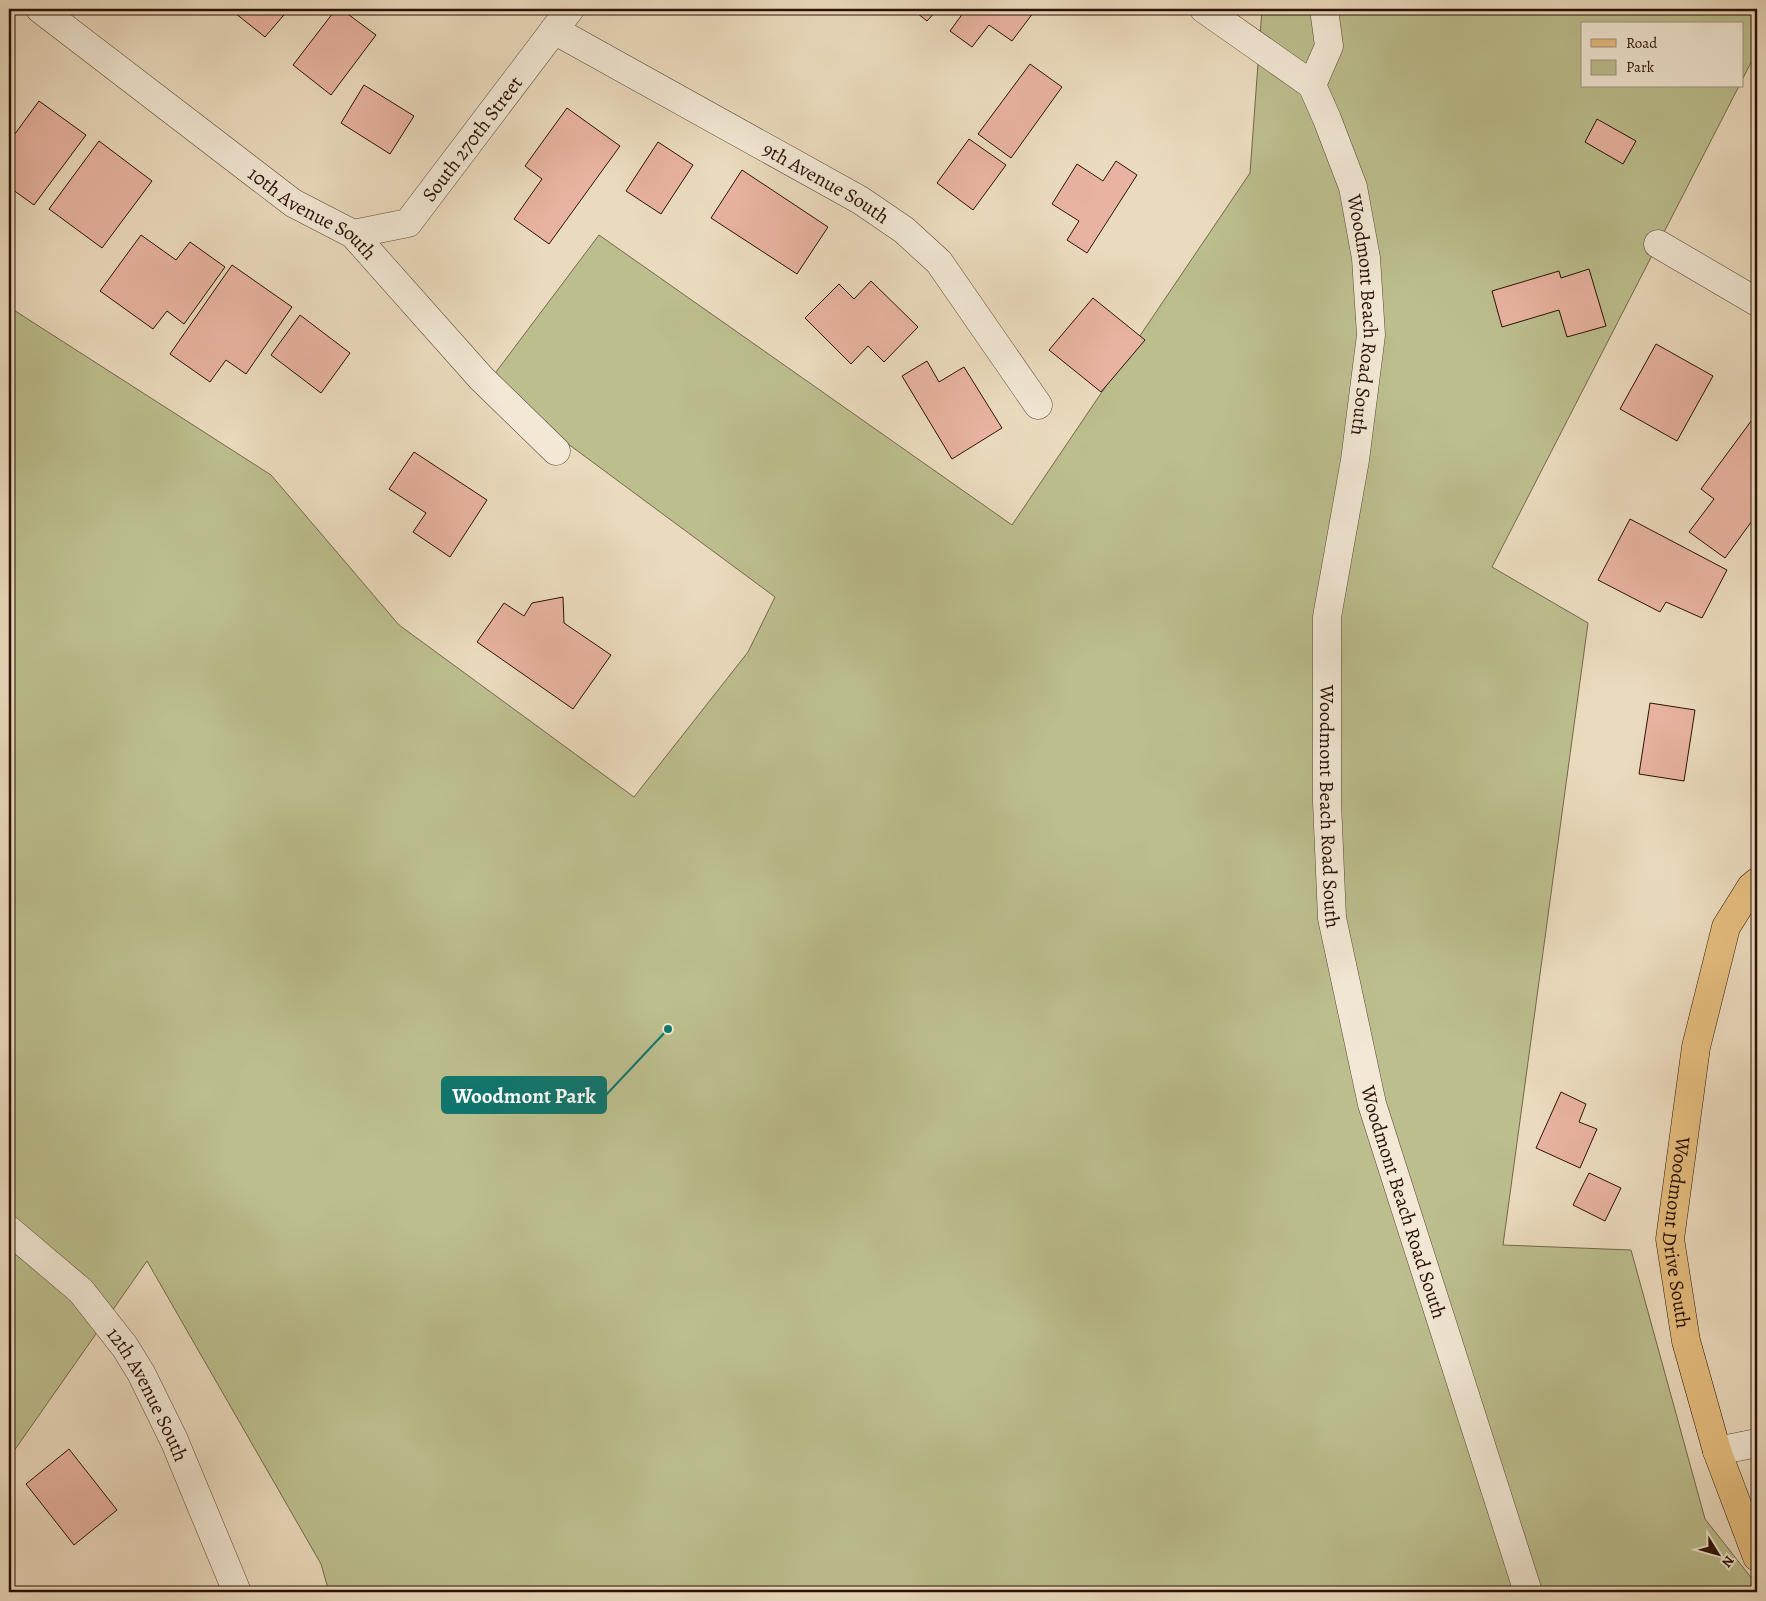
<svg xmlns="http://www.w3.org/2000/svg" width="1766" height="1601" font-family="Alegreya,serif">
	<style>
		.green { fill: #bcbe8e; stroke: #74684a }
		.building { fill: #e8b3a0; stroke: #2b1105 }
		.lines { fill: none; stroke-linecap: round; stroke-linejoin: round }
		.minor-casing { stroke: #5b4433; stroke-width: 29 }
		.major-casing { stroke: #2b1105; stroke-width: 29 }
		.minor { stroke: #f2e8d5; stroke-width: 28 }
		.major { stroke: #e6be7f; stroke-width: 28 }
		.labels { text-anchor: middle; dominant-baseline: central; stroke-width: 5; stroke-linejoin: round; paint-order: stroke }
		.street-label { font-size: 20px; fill: #2b1105; stroke: #f2e8d5 }
		.leader { fill: none; stroke: #0f766e; stroke-width: 2 }
		.callout-dot { fill: #0f766e; stroke: #f2e8d5; stroke-width: 2 }
		.callout { fill: #0f766e; stroke: #0f766e; stroke-width: 2 }
		.callout-label { font-size: 21px; text-anchor: middle; font-weight: bold; fill: #fff }
	</style>
	<rect width="100%" height="100%" fill="#ebdbbe"/>
	<filter id="stains"><feTurbulence type="fractalNoise" baseFrequency=".004" numOctaves="4"/><feColorMatrix values="0 0 0 0 .2 0 0 0 0 .09 0 0 0 0 .02 0 0 0 .5 -.17"/></filter>
	<radialGradient id="worn" r=".72"><stop offset=".6" stop-color="#630" stop-opacity="0"/><stop offset="1" stop-color="#630" stop-opacity=".3"/></radialGradient>
	<!-- green -->
	<path class="green" d="M1262,9H1757V51L1742,80V24H1582V86H1739L1492,567L1588,623L1503,1245L1631,1250L1705,1519L1757,1585V1592H329L321,1564L147,1261L9,1458V307L271,475L399,625L634,797L748,652L775,597L487,384L599,235L1012,525L1250,173Z"/>
	<!-- building -->
	<g class="building">
		<path d="M230,9H289L265,37Z"/>
		<path d="M336,9H341L376,35L331,95L293,65Z"/>
		<path d="M912,9H938L927,21Z"/>
		<path d="M966,9H1036L1012,41L989,25L972,47L950,31Z"/>
		<path d="M1030,64L1062,87L1011,158L978,134Z"/>
		<path d="M364,85L414,116L390,154L341,123Z"/>
		<path d="M39,101L86,135L34,205L9,187V142Z"/>
		<path d="M567,108L620,146L549,244L514,219L542,179L525,166Z"/>
		<path d="M1597,119L1636,141L1623,164L1585,142Z"/>
		<path d="M969,139L1006,165L973,210L937,183Z"/>
		<path d="M99,141L152,181L102,248L49,209Z"/>
		<path d="M658,142L693,165L661,214L626,191Z"/>
		<path d="M1116,161L1137,175L1087,253L1067,240L1079,221L1052,204L1077,164L1103,181Z"/>
		<path d="M742,170L828,227L797,274L711,218Z"/>
		<path d="M141,235L176,260L190,242L225,267L184,324L167,311L153,329L100,291Z"/>
		<path d="M232,265L292,307L246,374L226,360L210,382L170,354Z"/>
		<path d="M1589,269L1606,326L1567,337L1559,310L1502,327L1492,291L1559,271L1561,278Z"/>
		<path d="M871,281L918,327L884,362L868,346L851,364L805,318L839,284L854,299Z"/>
		<path d="M1093,298L1145,340L1101,392L1049,350Z"/>
		<path d="M300,315L350,353L321,393L271,355Z"/>
		<path d="M1656,344L1713,376L1677,441L1620,409Z"/>
		<path d="M927,361L939,382L964,367L1002,428L952,459L902,376Z"/>
		<path d="M1757,413V514L1725,558L1689,532L1714,499L1701,489Z"/>
		<path d="M414,452L487,500L450,557L413,532L426,513L389,489Z"/>
		<path d="M1630,519L1727,570L1702,618L1666,602L1660,612L1598,580Z"/>
		<path d="M563,597L564,623L611,655L573,709L477,642L504,603L524,616L532,603Z"/>
		<path d="M1650,703L1695,710L1684,781L1639,774Z"/>
		<path d="M1561,1092L1586,1104L1579,1122L1597,1129L1580,1168L1536,1148Z"/>
		<path d="M1589,1173L1621,1188L1605,1221L1573,1205Z"/>
		<path d="M69,1449L117,1510L74,1545L26,1484Z"/>
	</g>
	<g class="lines">
		<defs>
			<g id="minor">
				<path id="s1" d="M40,9L293,203L353,234L481,378L556,451"/>
				<path d="M1204,9L1312,85"/>
				<path id="s2" d="M1324,9L1329,46L1312,85L1327,119L1353,187L1366,258L1371,335L1355,460L1327,617V802L1332,918L1372,1104L1528,1592"/>
				<path id="s3" d="M554,30L860,200L904,230L939,262L1038,405"/>
				<path id="s4" d="M353,234L408,223L570,9"/>
				<path d="M1658,244L1757,302"/>
				<path id="s5" d="M9,1230L81,1291L125,1347L141,1373L174,1440L237,1592"/>
				<path d="M1717,1451L1757,1443"/>
			</g>
			<g id="major">
				<path id="s6" d="M1757,882L1751,887L1726,927L1696,1047L1670,1239L1686,1341L1717,1451L1757,1557"/>
			</g>
		</defs>
		<!-- minor casing -->
		<use href="#minor" class="minor-casing"/>
		<!-- major casing -->
		<use href="#major" class="major-casing"/>
		<!-- minor -->
		<use href="#minor" class="minor"/>
		<!-- major -->
		<use href="#major" class="major"/>
	</g>
	<g class="labels">
		<!-- street labels -->
		<g class="street-label">
			<text stroke="none"><textPath href="#s4" startOffset="162">South 270th Street</textPath></text>
			<text stroke="none"><textPath href="#s3" startOffset="312">9th Avenue South</textPath></text>
			<text stroke="none"><textPath href="#s1" startOffset="341">10th Avenue South</textPath></text>
			<text stroke="none"><textPath href="#s2" startOffset="319">Woodmont Beach Road South</textPath></text>
			<text stroke="none"><textPath href="#s2" startOffset="814">Woodmont Beach Road South</textPath></text>
			<text stroke="none"><textPath href="#s2" startOffset="1219">Woodmont Beach Road South</textPath></text>
			<text stroke="none"><textPath href="#s6" startOffset="366">Woodmont Drive South</textPath></text>
			<text stroke="none"><textPath href="#s5" startOffset="218">12th Avenue South</textPath></text>
		</g>
	</g>
	<!-- callouts -->
	<path class="leader" d="M668 1029L606 1095"/>
	<circle class="callout-dot" cx="668" cy="1029" r="5"/>
	<rect class="callout" x="442" y="1077" width="164" height="36" rx="5"/>
	<g class="callout-label">
		<text x="524" y="1103">Woodmont Park</text>
	</g>
	<!-- margin -->
	<rect width="1766" height="1601" fill="none" stroke="#ebdbbe" stroke-width="30"/>
	<rect x="10" y="10" width="1746" height="1581" fill="none" stroke="#2b1105" stroke-width="2.5"/>
	<rect x="15" y="15" width="1736" height="1571" fill="none" stroke="#2b1105"/>
	<!-- legend -->
	<rect x="1581" y="22" width="162" height="65" fill="#f2e8d5" stroke="#a29282"/>
	<rect x="1591" y="39" width="25" height="8" fill="#e6be7f" stroke="#a29282"/>
	<text x="1626" y="48" font-size="15" fill="#2b1105">Road</text>
	<rect x="1591" y="60" width="25" height="15" fill="#bcbe8e" stroke="#a29282"/>
	<text x="1626" y="72" font-size="15" fill="#2b1105">Park</text>
	<!-- north arrow -->
	<g transform="translate(1718 1554) rotate(127)" stroke="#f2e8d5" stroke-width="4" paint-order="stroke">
	<path d="M0-4L9 19L0 12L-9 19Z" fill="#2b1105"/>
	<text y="-8" font-size="14" font-weight="bold" text-anchor="middle" fill="#2b1105">N</text>
	</g>
	<rect width="100%" height="100%" filter="url(#stains)"/>
	<rect width="100%" height="100%" fill="url(#worn)"/>
</svg>
